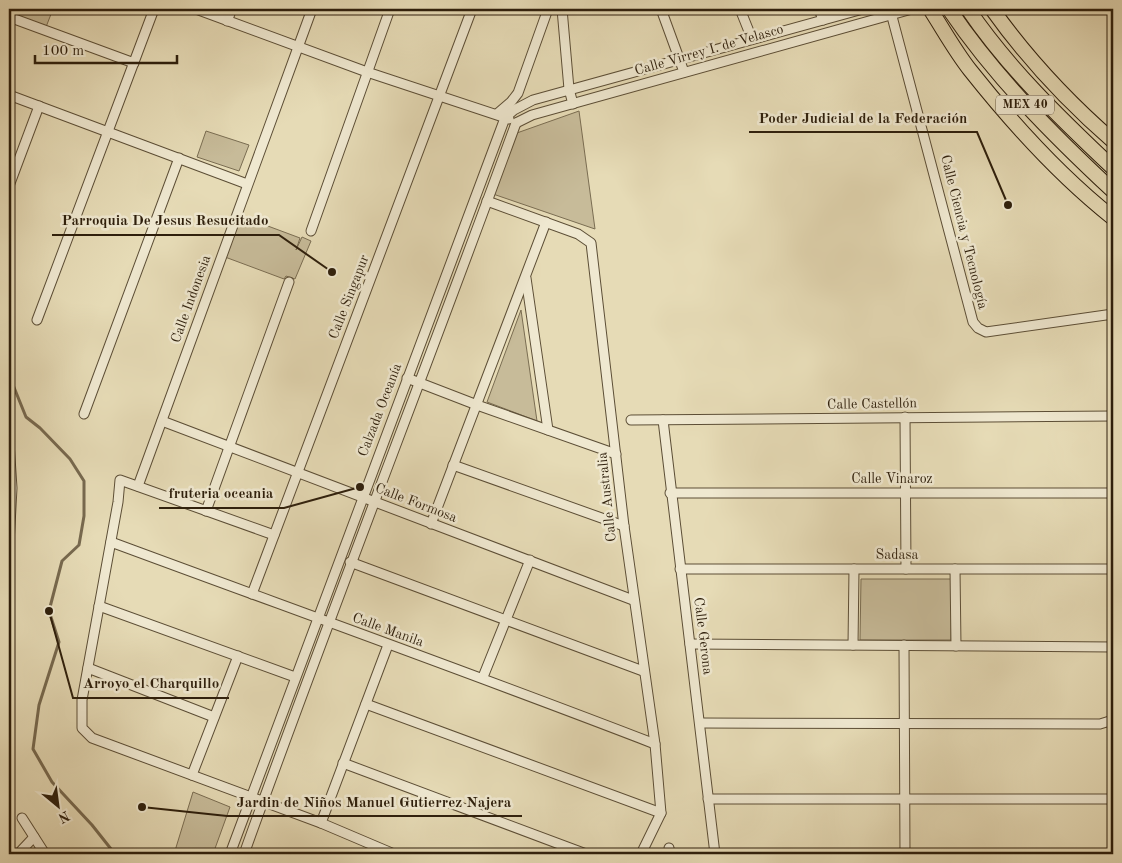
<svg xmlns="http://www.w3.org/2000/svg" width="1122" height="863" font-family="'Old Standard TT',serif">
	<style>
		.green { fill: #c7bb99; stroke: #7a6d52 }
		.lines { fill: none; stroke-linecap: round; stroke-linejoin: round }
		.stream { stroke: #77694f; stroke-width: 3 }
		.minor-casing { stroke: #5c4e36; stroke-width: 11 }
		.highway-casing { stroke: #2e1f0c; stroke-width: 16 }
		.minor { stroke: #efe8d0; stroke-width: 9 }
		.highway { stroke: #e6dbb6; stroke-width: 14 }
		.labels { text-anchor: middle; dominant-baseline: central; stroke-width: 5; stroke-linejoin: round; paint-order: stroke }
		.shield { fill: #efe8d0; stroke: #685b47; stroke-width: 1 }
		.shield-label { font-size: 12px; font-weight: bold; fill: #2e1f0c }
		.street-label { font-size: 14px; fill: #2e1f0c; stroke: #efe8d0 }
		.leader { fill: none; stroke: #2e1f0c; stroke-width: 2 }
		.callout-dot { fill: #2e1f0c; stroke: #efe8d0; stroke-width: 2 }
		.callout-label { font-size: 15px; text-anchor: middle; font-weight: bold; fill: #2e1f0c; stroke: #efe8d0; stroke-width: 5; stroke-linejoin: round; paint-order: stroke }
	</style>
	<rect width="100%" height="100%" fill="#e6dbb6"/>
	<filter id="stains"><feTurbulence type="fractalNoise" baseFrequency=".004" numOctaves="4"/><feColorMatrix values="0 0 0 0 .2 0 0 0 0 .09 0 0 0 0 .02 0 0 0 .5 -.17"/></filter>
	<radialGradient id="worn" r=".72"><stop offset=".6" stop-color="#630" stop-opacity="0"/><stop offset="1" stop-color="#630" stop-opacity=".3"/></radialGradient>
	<!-- green -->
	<g class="green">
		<path d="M13,9H53L46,27L10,15Z"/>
		<path d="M579,111L595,229L493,194L514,134Z"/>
		<path d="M206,131L249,145L239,171L197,157Z"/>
		<path d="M241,216L300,238L296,250L302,237L311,241L295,279L286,276L284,279L225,257Z"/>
		<path d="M521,310L537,421L487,402Z"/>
		<path d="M861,579H952L951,640H860Z"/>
		<path d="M193,792L230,807L213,854H174Z"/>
	</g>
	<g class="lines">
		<!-- stream -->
		<path class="stream" d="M9,375L26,417L40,428L70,459L84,481V516L79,545L62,561L49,611L59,642L39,705L33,749L52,782L92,825L115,854"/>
		<defs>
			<g id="minor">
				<path d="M196,9L367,72L509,119"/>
				<path d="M562,9L569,89L573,104"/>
				<path d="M661,9L684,72"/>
				<path d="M740,9L752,39"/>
				<path d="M819,9L823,20"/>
				<path d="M890,9L973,322L978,328L986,332L1113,314"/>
				<path d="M9,17L134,63"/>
				<path d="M227,21L232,9"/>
				<path d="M9,95L247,184"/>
				<path d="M497,114L511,102L518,93L548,9"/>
				<path d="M516,123L532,115L912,9"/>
				<path d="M9,186L39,106"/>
				<path d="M487,201L578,234L591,243L624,526L655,744L661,813L641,854"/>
				<path d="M311,231L390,9"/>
				<path d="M526,278L548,430"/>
				<path d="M37,320L154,9"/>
				<path d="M407,378L477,405L616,454"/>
				<path d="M84,414L179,158"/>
				<path d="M905,417L906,569"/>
				<path d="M631,420L1113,416"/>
				<path d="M663,420L715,854"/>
				<path d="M162,421L633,600"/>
				<path d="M9,442L12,488L9,544"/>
				<path d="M453,465L624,526"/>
				<path d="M138,486L312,9"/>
				<path d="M670,493H1113"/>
				<path d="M206,511L289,282"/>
				<path d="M431,524L546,222"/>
				<path d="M274,535L120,480L118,502L82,700V728L92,738L321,823L394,854"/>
				<path d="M111,542C292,609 474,674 655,744"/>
				<path d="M350,562L643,671"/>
				<path d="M680,569H1113"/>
				<path d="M955,569L956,646"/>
				<path d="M252,594L472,9"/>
				<path d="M99,606L295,677"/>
				<path d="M690,644L1113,647"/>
				<path d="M853,645L854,569"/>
				<path d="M904,645L905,854"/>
				<path d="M88,668L214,717"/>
				<path d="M483,677L530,560"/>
				<path d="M366,704L661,813"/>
				<path d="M700,723L1100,724L1113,720"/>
				<path d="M343,763L586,854"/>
				<path d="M192,775L238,656"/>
				<path d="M708,799H1113"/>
				<path d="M22,818L45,854"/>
				<path d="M321,823L388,645"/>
				<path d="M669,848L670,854"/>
				<path d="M18,854L34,837"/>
				<path d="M230,854L505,118L514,110L533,100L863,9"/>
				<path d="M244,854C332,609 427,367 516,123"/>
			</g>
			<g id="highway">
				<path d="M930,9C943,29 955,51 970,70C1012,123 1060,176 1113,218"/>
				<path d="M949,9C995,77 1053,135 1113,191"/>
				<path d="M968,9C1008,68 1061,119 1113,168"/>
				<path d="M992,9C1027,58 1068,102 1113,141"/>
			</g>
		</defs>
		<!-- minor casing -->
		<use href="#minor" class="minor-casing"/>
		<!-- highway casing -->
		<use href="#highway" class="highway-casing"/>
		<!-- minor -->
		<use href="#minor" class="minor"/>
		<!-- highway -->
		<use href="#highway" class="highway"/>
	</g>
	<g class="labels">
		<!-- shield labels -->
		<rect class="shield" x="996" y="95.5" width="58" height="19" rx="4"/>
		<g class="shield-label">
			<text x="1025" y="105">MEX 40</text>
		</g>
		<!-- street labels -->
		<g class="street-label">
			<text transform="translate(709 50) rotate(-16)">Calle Virrey I. de Velasco</text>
			<text transform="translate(964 232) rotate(76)">Calle Ciencia y Tecnología</text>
			<text transform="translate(349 297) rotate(-69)">Calle Singapur</text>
			<text transform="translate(191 299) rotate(-70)">Calle Indonesia</text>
			<text transform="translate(872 404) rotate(-1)">Calle Castellón</text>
			<text transform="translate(380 410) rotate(-69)">Calzada Oceanía</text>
			<text x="892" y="479">Calle Vinaroz</text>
			<text transform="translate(607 497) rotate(-96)">Calle Australia</text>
			<text transform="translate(416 503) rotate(21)">Calle Formosa</text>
			<text x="897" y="555">Sadasa</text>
			<text transform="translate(388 630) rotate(20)">Calle Manila</text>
			<text transform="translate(703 636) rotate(83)">Calle Gerona</text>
		</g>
	</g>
	<!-- callouts -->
	<path class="leader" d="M1008 205L977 132H749M332 272L279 235H52M360 487L284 508H159M49 611L73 698H229M142 807L227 816H522"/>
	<g class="callout-dot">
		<circle cx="1008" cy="205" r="5"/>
		<circle cx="332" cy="272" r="5"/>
		<circle cx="360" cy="487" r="5"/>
		<circle cx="49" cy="611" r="5"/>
		<circle cx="142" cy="807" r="5"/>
	</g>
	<g class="callout-label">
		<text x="863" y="123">Poder Judicial de la Federación</text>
		<text x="165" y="225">Parroquia De Jesus Resucitado</text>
		<text x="221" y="498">fruteria oceania</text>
		<text x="151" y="688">Arroyo el Charquillo</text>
		<text x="374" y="807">Jardin de Niños Manuel Gutierrez Najera</text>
	</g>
	<!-- margin -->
	<rect width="1122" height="863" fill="none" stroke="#e6dbb6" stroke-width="30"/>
	<rect x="10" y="10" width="1102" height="843" fill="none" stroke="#2e1f0c" stroke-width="2.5"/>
	<rect x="15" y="15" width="1092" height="833" fill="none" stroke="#2e1f0c"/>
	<!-- north arrow -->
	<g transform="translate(58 806) rotate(151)" stroke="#efe8d0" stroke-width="4" paint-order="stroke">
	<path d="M0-4L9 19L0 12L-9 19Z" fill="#2e1f0c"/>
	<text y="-8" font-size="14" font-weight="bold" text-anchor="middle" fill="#2e1f0c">N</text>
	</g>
	<!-- scale -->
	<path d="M35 55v8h142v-8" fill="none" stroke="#2e1f0c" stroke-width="2.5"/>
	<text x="42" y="55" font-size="15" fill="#2e1f0c" stroke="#efe8d0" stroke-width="4" paint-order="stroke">100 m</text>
	<rect width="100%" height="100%" filter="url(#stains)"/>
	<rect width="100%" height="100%" fill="url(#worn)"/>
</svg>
